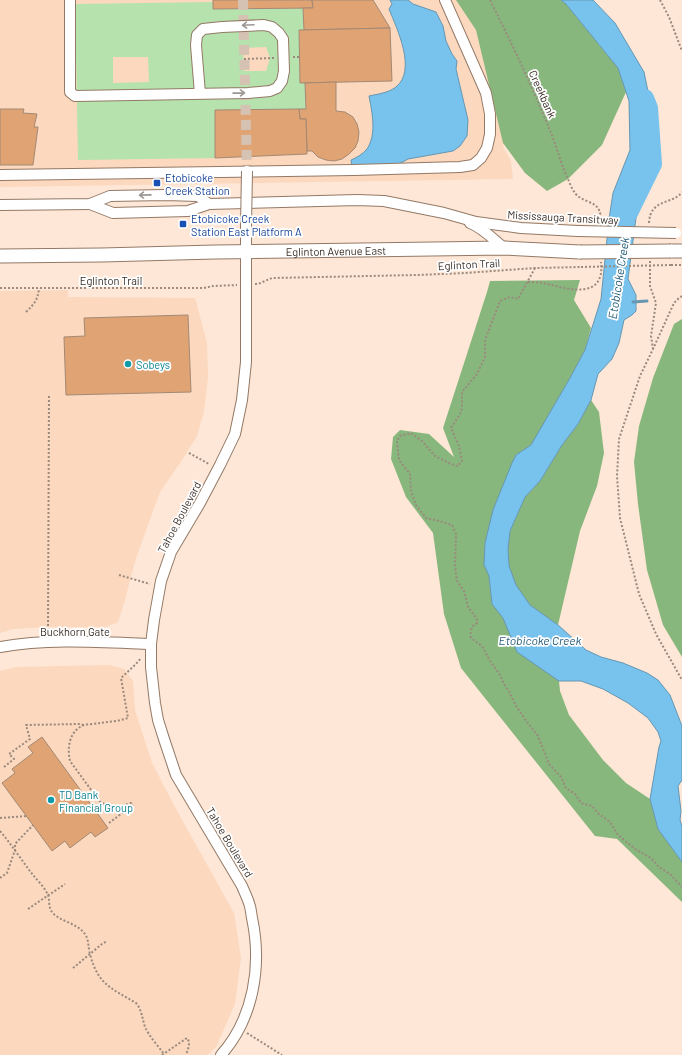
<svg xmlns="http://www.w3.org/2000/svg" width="682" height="1055" font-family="Barlow,sans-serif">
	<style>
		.built { fill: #fbd8be }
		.green { fill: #b6e2ae; fill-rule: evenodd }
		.forest { fill: #87b77d }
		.water { fill: #78c3ee; stroke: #6596b2 }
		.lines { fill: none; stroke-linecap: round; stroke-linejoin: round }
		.stream { stroke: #6596b2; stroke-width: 3 }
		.river { stroke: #78c3ee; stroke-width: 18 }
		.building { fill: #e0a373; stroke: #a38975 }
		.minor-tunnel { stroke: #d6c2b3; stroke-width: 10; stroke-dasharray: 10 5; stroke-linecap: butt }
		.minor-casing { stroke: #937966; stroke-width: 12 }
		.major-casing { stroke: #937966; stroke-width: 15 }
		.path { stroke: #9a897d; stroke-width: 2; stroke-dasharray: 2 2; stroke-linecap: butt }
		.minor { stroke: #fff; stroke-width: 10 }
		.major { stroke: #fff; stroke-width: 13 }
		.minor-bridge-casing { stroke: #937966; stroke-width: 12; stroke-linecap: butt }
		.major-bridge-casing { stroke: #937966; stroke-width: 15; stroke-linecap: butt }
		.path-bridge { stroke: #9a897d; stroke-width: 2; stroke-dasharray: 2 2; stroke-linecap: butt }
		.minor-bridge { stroke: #fff; stroke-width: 10 }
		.major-bridge { stroke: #fff; stroke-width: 13 }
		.oneway { stroke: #9c9692 }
		.transit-dot { fill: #1a4fb4; stroke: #fff; stroke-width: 1.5 }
		.culture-dot { fill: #0f9aa8; stroke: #fff; stroke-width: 1.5 }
		.labels { text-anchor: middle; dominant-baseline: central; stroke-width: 3.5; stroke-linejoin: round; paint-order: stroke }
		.street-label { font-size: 11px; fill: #382d25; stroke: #fff }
		.transit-label { font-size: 11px; fill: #164399; stroke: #fff; text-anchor: start }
		.culture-label { font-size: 11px; fill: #0d838f; stroke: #fff; text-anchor: start }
		.water-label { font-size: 12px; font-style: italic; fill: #235b79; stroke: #fff }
	</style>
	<rect width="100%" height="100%" fill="#fee7d6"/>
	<!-- built -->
	<g class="built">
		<path d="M0,0H466L508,129L503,147L511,161L513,179L0,187Z"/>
		<path d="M68,290V297L195,298L207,343L208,377L204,411L197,436L180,463L160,492L136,558L124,603L118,622L106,627H49L13,629L0,633V291Z"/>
		<path d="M109,665L124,669L133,681L135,710L152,763L176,809L234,913L241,958L235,1004L216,1047L208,1055H0V671L16,667Z"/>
	</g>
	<!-- green -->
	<path class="green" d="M213,2L214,9L303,8L304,30H299L300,83H305L306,109L215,110V158L78,160L75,4ZM266,47L270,58L266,71H244L243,48ZM148,57L149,82L113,83V57Z"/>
	<!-- forest -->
	<g class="forest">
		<path d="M456,0H561L566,4L618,68L626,92L602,145L568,179L547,191L525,173L503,143L476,30Z"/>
		<path d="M580,280L574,300L591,328L585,350L570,378L538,434L531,445L516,455L493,510L485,543L484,565L489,575L492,604L503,618L517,651L559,681L560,691L569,715L603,760L626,783L650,799L658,829L682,862V902L617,839L595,836L461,668L444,614L433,533L406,497L391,459L393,437L400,430L429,434L454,457L443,428L487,292L490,281Z"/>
		<path d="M682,319V657L663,625L647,570L638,504L634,462L639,426L653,378L674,324Z"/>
		<path d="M591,400L599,412L604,453L597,486L580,531L558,625L530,605L516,585L509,567L508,549L510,531L525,497L540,481L562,445L578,424Z"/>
	</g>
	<!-- water -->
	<g class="water">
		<path d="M390,0H408L413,4L436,12L443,26L446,41L452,54L457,61L456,69L468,120L467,136L460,146L453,151L408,159L399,164L353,172L351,160C356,158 363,154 367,149C377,134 372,112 369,96C378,94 388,93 396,87C417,70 397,29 389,9L392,4Z"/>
		<path d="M561,0H593L615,23L644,72L651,106L647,162L639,195L628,279L636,295V311L632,315L624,320L619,343L612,359L598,374L591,400L578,424L562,445L540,481L525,497L510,531L508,549L509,566L516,585L530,605L558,625L586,650L601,657L623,663L647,673L658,680L670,695L682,726V780L678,786L681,811L680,820L682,826V862L658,829L650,799L659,747L661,741L658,732L648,718L628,703L603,689L581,681H559L517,652L503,618L492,604L489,576L484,565L485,543L493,510L512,463L516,455L531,445L570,378L585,350L601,299L609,219L613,193L630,150L629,101L618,68L566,4Z"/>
	</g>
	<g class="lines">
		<!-- stream -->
		<path class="stream" d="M633,302L647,301"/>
		<!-- river -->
		<path class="river" d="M629,213L653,164L649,108L645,98"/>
	</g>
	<!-- building -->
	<g class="building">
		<path d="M213,0H312L313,8L213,9Z"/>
		<path d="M312,0H373L390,28L304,30L303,8H313Z"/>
		<path d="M390,28L392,81L300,83L299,30Z"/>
		<path d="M336,82V111L345,112L353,117L357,124L359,132L358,141L355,148L349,154L342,159L334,161L326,160L318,157L312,151H307L306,119H300L299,109H306L305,83Z"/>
		<path d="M0,109H24L23,113L37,114L34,127H38L33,165H0Z"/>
		<path d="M299,109L300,119H306L307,154L215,158V110Z"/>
		<path d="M188,315L191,392L66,395L64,337L85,336L84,318Z"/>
		<path d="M42,737L108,828L95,837L91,832L70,848L65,841L52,851L2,783L15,773L12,769L33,753L28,747Z"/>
	</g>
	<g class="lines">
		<!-- minor-tunnel -->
		<path class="minor-tunnel" d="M243,0L247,171"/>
		<defs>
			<g id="minor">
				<path d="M70,0V92L75,96L248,93L270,91L277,88L282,81L284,71L283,39L279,33L272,27L264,25L222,27L203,29L197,35L196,45L200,94"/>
				<path d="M0,175L354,170L460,167L473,165L481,158L487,148L490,134V114L486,93L445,0"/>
				<path d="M90,204L113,213L188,211L209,204L357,200L384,201L444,213L476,222L521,228L578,231"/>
				<path d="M0,205L90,204L110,196L165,195L198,196L209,204"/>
				<path d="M470,223C483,228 493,239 504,248"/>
				<path d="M0,647C49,638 101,642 151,644"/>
				<path d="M221,1055C254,1018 262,965 252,918C251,913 251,908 249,903C247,897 244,891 242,886L176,775L164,739L158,720L155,703L151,667V644L154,620L161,581L171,552L200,503L220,465L235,434L242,400L246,362V226"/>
			</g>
			<g id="major">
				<path d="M671,251H682"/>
				<path id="s1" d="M0,256L102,255L215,252L504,248L580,252"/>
			</g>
		</defs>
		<!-- minor casing -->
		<use href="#minor" class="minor-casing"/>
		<!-- major casing -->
		<use href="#major" class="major-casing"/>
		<!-- path -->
		<g class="path">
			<path d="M490,0C512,44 533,88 551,133C557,148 561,164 568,179C570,184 574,194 579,197C592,205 601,202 601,222"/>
			<path d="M660,0L669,17L682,51"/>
			<path d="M293,57H299"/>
			<path d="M244,59L275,58"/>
			<path d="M649,223C650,198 673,205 682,192"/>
			<path d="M650,261V286L656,303L651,336L653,349"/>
			<path d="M671,265H682"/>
			<path d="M535,268L518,299L510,297L500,301L485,340V357L477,374L462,392V408L460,414L451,428L459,446L462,461L458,466L451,464L435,456L422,441L411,433L400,436L397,441L399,460L410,474L411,491L416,505L426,518L439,521L452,525L456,534L455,567L457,581L464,591L468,607L477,619V623C471,626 470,631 471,638L482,646L490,661L500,675L504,684L510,693L515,704L524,718L538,736L549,764L561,777L566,788L575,794L581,803L592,806L599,814L610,822L618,835L635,849L651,858L659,867L670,874L682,887"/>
			<path d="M528,282C533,282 538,282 543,283C558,286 593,299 600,277C602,272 601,267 601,262"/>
			<path d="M255,284H258L272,278L417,275L465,273L535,268L581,267"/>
			<path d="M0,288H204L213,286L237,285"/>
			<path d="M682,296L679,298L674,303L653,349L640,376L619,439L617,476L620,518L639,594L656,634L682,680"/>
			<path d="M26,312C34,304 38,300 39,288"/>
			<path d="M189,453L209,464"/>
			<path d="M119,575L150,584"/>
			<path d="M48,634L49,395"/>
			<path d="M4,767L14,759L9,754L30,739L26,725L80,724L84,725"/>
			<path d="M0,818L27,816"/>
			<path d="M109,823L133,805L131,803C119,807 113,808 100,802L70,761C67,748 69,731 84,725C88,724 95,724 100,723C109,722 119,721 128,718L121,678L136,664L141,658"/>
			<path d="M0,831C12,845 22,861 33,875C38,881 45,888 48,895C50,900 48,907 52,912C60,922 76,922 85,934C89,940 88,947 90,954C98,985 111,988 136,1003C142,1010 142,1018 145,1027C149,1036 158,1046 164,1054"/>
			<path d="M0,878L7,873L15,850V844L33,825"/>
			<path d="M28,909L65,884"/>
			<path d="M73,968L102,944L107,941"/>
			<path d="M247,1033L282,1055"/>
			<path d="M162,1055L187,1038C191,1043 188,1049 186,1055"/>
		</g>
		<!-- minor -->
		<use href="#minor" class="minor"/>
		<!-- major -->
		<use href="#major" class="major"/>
		<defs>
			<g id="minor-bridge">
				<path d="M246,226L247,171"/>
				<path d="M578,231L676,233"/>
			</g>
			<path id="major-bridge" d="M580,252L671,251"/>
		</defs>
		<!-- minor-bridge casing -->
		<use href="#minor-bridge" class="minor-bridge-casing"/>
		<!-- major-bridge casing -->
		<use href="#major-bridge" class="major-bridge-casing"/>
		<!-- path-bridge -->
		<path class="path-bridge" d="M581,267L671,265"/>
		<!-- minor-bridge -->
		<use href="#minor-bridge" class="minor-bridge"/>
		<!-- major-bridge -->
		<use href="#major-bridge" class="major-bridge"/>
	</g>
	<!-- one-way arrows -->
	<defs><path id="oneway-shaft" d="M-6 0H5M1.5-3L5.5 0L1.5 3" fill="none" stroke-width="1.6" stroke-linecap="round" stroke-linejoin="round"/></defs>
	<g class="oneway">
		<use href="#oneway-shaft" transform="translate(248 25) rotate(177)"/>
		<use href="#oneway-shaft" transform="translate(239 93) rotate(-1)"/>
		<use href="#oneway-shaft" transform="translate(145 195) rotate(179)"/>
	</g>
	<!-- markers -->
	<g class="transit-dot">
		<rect x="153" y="179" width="8" height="8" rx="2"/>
		<rect x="179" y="220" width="8" height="8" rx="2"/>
	</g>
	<g class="culture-dot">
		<circle cx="128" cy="364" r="4"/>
		<circle cx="51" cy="800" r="4"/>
	</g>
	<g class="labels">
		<!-- street labels -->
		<g class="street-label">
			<text transform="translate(543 94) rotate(66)">Creekbank</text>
			<text transform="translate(563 217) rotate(3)">Mississauga Transitway</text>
			<text stroke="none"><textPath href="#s1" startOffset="336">Eglinton Avenue East</textPath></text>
			<text transform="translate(469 264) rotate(-3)">Eglinton Trail</text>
			<text x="111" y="280">Eglinton Trail</text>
			<text transform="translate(179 517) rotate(-62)">Tahoe Boulevard</text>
			<text x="75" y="631">Buckhorn Gate</text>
			<text transform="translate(230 842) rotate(59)">Tahoe Boulevard</text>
		</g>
		<!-- transit labels -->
		<g class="transit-label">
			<text x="165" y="177">Etobicoke<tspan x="165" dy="13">Creek Station</tspan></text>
			<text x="191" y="218">Etobicoke Creek<tspan x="191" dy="13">Station East Platform A</tspan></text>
		</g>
		<!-- culture labels -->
		<g class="culture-label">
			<text x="136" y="364">Sobeys</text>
			<text x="59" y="794">TD Bank<tspan x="59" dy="13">Financial Group</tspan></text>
		</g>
		<!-- water labels -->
		<g class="water-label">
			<text transform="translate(618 278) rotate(-81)">Etobicoke Creek</text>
			<text x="540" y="640">Etobicoke Creek</text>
		</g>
	</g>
</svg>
